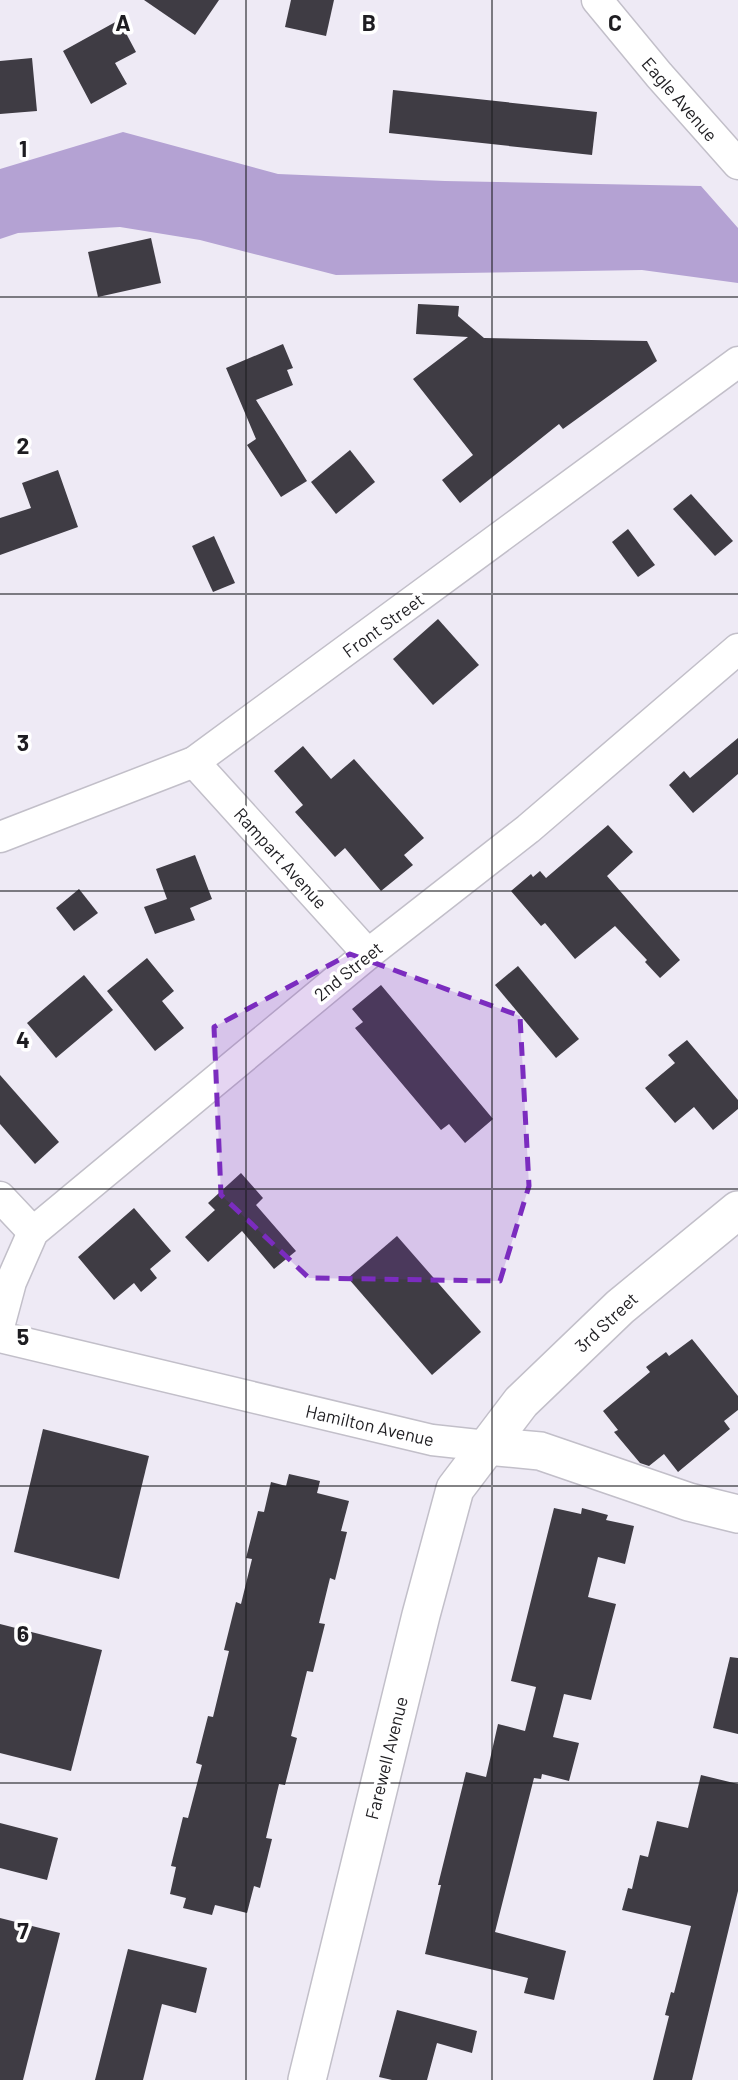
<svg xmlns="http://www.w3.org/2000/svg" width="738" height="2080" font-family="Barlow,sans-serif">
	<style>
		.forest { fill: #b4a2d3 }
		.building { fill: #3f3c44 }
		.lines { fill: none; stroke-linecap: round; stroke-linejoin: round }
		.minor-casing { stroke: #c2bfc9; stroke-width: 33 }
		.tertiary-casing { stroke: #c2bfc9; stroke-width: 40 }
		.minor { stroke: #fff; stroke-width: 30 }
		.tertiary { stroke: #fff; stroke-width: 37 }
		.marked { fill: #7b2cbf; fill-opacity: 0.2; stroke: #7b2cbf; stroke-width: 5; stroke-dasharray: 14 9; stroke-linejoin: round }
		.grid { fill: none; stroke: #1e1d21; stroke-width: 2; stroke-opacity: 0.55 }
		.labels { text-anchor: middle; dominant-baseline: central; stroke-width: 7; stroke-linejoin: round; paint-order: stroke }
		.street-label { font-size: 18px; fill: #1e1d21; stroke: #fff }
		.grid-label { font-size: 23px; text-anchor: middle; font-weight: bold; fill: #1e1d21; stroke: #fff; stroke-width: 7; stroke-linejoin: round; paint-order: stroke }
	</style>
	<rect width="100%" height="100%" fill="#eeeaf5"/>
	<!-- forest -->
	<path class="forest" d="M123,132L278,174L445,181L701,186L738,228V283L642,270L336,275L200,240L120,227L18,233L0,239V169Z"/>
	<!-- building -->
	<g class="building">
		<path d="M144,0H219L195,35Z"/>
		<path d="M291,0H334L326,36L285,27Z"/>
		<path d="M119,20L136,52L115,63L127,84L91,104L63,51Z"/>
		<path d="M32,58L37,111L0,114V61Z"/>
		<path d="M393,90L597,112L592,155L389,133Z"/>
		<path d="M151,238L161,283L98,297L88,252Z"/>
		<path d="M418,304L459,306L458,316L484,338L647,341L657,361L563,429L559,424L460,503L442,480L473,455L413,379L468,337L416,334Z"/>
		<path d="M283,344L293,368L287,370L293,385L256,400L307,481L281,497L247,445L256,439L226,368Z"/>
		<path d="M350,450L375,482L336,514L311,482Z"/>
		<path d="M58,470L78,527L0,555V518L31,508L22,483Z"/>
		<path d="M691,494L733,541L715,556L673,509Z"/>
		<path d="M628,529L655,565L638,577L612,542Z"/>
		<path d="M214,536L235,583L213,592L192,546Z"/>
		<path d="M438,619L479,665L433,705L393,659Z"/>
		<path d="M738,738V774L693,813L669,785L684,771L690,778Z"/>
		<path d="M303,746L331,779L354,759L424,838L404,855L413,865L381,891L345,848L335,857L295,812L303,805L274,771Z"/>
		<path d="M608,825L633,852L607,876L680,960L660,978L645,962L647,960L615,926L575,959L545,923L541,926L511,891L531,874L533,877L540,871L546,878Z"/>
		<path d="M195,855L212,899L190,908L195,920L155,934L144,907L167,899L156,869Z"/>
		<path d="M79,889L98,913L74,931L56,908Z"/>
		<path d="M147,958L174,991L162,1001L184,1028L155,1051L107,991Z"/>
		<path d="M518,966L579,1039L556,1058L495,985Z"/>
		<path d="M84,975L113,1010L56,1058L27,1023Z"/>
		<path d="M381,985L493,1119L465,1143L449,1124L441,1130L355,1028L363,1022L352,1009Z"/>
		<path d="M687,1040L738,1100V1109L713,1130L694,1107L675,1123L645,1088L675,1063L668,1055Z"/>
		<path d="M0,1075L59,1142L35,1164L0,1124Z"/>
		<path d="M241,1173L263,1198L256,1205L296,1251L274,1269L242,1231L208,1262L185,1237L215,1210L208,1203Z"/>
		<path d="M134,1208L171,1251L150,1269L157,1278L141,1292L134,1283L114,1300L78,1257Z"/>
		<path d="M397,1236L481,1332L432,1375L348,1278Z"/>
		<path d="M692,1339L738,1396V1410L724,1421L730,1429L678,1472L664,1454L649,1466L640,1463L614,1432L618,1430L603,1411L650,1372L646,1367L666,1352L669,1356Z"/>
		<path d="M43,1429L149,1456L119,1579L14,1552Z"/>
		<path d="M289,1474L320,1481L317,1493L349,1501L341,1531L347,1532L335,1580L330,1578L319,1623L325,1624L313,1672L307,1671L291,1736L297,1738L285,1785L279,1784L266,1838L272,1839L260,1888L254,1886L247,1913L215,1905L212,1915L183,1908L186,1898L170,1894L176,1867L171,1866L183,1817L188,1818L202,1765L196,1763L208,1716L213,1717L229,1651L224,1650L236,1602L241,1604L252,1559L246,1558L258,1511L264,1512L271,1482L286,1486Z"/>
		<path d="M554,1508L581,1514L582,1508L608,1515L606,1520L634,1526L625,1564L598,1557L588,1597L616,1604L591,1700L564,1694L553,1737L579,1743L569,1781L542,1774L541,1779L534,1778L495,1932L566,1951L554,2000L524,1993L528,1978L425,1954L441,1885H438L466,1772L486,1777L498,1724L525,1731L536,1687L511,1681Z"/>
		<path d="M0,1624L102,1650L71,1771L0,1753Z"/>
		<path d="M730,1657L738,1658V1734L713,1728Z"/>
		<path d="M701,1775L738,1784V1891L692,2080H653L669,2016L665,2015L671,1992L674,1993L691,1926L622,1910L628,1888L632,1889L640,1855L648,1857L657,1821L688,1828Z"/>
		<path d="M0,1823L58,1838L47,1880L0,1868Z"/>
		<path d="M0,1918L60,1933L23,2080H0Z"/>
		<path d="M128,1949L207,1968L196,2013L162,2004L143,2080H95Z"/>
		<path d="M397,2010L477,2031L472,2053L437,2043L427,2080H392L379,2077Z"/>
	</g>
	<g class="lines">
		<defs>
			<g id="minor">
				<path d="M597,0L659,75L738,164"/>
				<path d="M194,762L368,954"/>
				<path d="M0,837L194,762L738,362"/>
				<path d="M0,1197L33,1232"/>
				<path d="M0,1323L11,1282L33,1232L368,954L528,829L738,649"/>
				<path d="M0,1337L432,1440L487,1446"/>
			</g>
			<g id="tertiary">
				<path d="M487,1446L540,1451L689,1502L738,1514"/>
				<path d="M307,2080L421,1615L455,1489L521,1402L620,1307L738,1210"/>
			</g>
		</defs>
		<!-- minor casing -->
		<use href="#minor" class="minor-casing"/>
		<!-- tertiary casing -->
		<use href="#tertiary" class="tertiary-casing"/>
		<!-- minor -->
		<use href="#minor" class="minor"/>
		<!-- tertiary -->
		<use href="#tertiary" class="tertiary"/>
	</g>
	<!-- marked area -->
	<path class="marked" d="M350,954L520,1016L529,1186L500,1281L309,1278L221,1195L214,1027Z"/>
	<!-- grid -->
	<path class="grid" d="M246,0V2080M492,0V2080M0,297H738M0,594H738M0,891H738M0,1189H738M0,1486H738M0,1783H738"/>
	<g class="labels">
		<!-- street labels -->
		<g class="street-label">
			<text transform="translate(680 99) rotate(49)">Eagle Avenue</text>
			<text transform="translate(383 625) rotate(-36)">Front Street</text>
			<text transform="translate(281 858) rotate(48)">Rampart Avenue</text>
			<text transform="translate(348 971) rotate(-39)">2nd Street</text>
			<text transform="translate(606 1322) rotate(-43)">3rd Street</text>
			<text transform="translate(370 1425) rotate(13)">Hamilton Avenue</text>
			<text transform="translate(386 1758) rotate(-76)">Farewell Avenue</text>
		</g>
	</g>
	<g class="grid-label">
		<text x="123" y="31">A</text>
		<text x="369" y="31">B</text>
		<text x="615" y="31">C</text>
		<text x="23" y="157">1</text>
		<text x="23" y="454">2</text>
		<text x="23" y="751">3</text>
		<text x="23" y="1048">4</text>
		<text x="23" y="1345">5</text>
		<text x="23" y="1642">6</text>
		<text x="23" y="1939">7</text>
	</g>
</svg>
